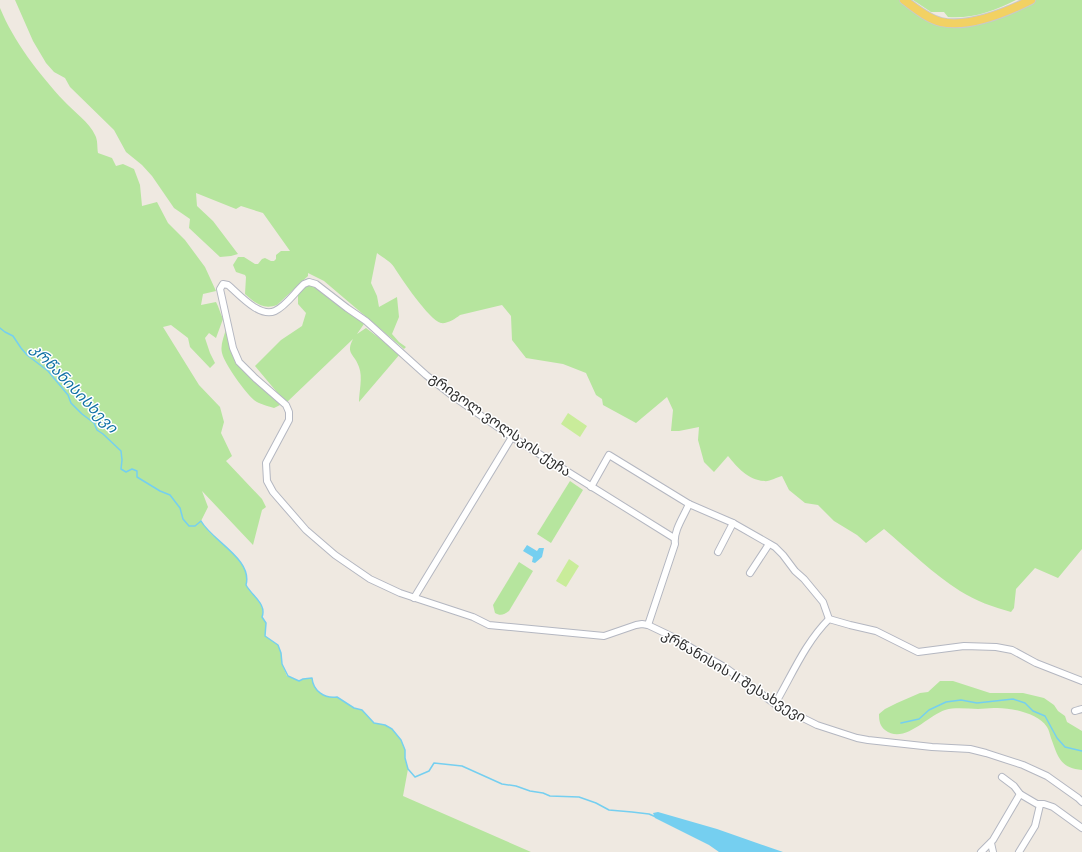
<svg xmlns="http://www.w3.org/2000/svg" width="1082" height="852" font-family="'Varela Round','Noto Sans Georgian',sans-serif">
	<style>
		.green { fill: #b6e59e }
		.pitch { fill: #c9ec9a }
		.water { fill: #75cff0 }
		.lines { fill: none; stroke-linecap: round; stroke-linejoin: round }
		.stream { stroke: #75cff0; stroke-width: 1.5 }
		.minor-casing { stroke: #b4b7c1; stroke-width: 8 }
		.major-casing { stroke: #c9c9c9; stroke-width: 10 }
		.minor { stroke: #fff; stroke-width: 6 }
		.major { stroke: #f2d163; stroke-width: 8 }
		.labels { text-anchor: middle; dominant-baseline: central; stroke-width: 3; stroke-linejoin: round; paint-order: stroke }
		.street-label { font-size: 14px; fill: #2e2e2e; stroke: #fff }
		.water-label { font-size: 15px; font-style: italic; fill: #0d6fa3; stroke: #fff }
	</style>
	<rect width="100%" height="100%" fill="#efe9e1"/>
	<!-- green -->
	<g class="green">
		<path d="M15,0H905L924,12L949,22L967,21L1033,0H1082V549L1058,578L1035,568L1016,589L1014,608L1011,612C993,607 976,601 960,591C933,574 909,550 884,529L866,543L857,535L834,521L818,505L805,503L789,490L782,476C777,477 769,482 764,481C748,480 737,467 728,456L714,472L704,462L698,440L699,427L679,431H671L673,410L667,397L636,423L603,405L602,399L596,395L586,373L563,364L526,358L512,340L511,316L502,305L460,315C455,319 447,324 441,323C429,320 401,278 394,267C391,262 382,257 377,253L371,283L377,296L379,307L397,297L399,317L392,334L399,342L406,347L404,349L324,281L308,273V276L277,305C263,310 255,303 245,294L246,277L245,275L236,272L233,265L238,257H244L255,264H258L262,259L265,258L271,261H274L276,259V255L281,251H290L263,213L241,206L236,209L196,193L197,206L213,221L238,254L231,256L220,257L189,228L190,219L174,208L152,176L142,165L126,152L114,130L70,87L65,78L54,72L46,63L33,41Z"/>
		<path d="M913,0H1016C995,11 972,19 948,17L944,12H931Z"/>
		<path d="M0,8C14,42 39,74 64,101C73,111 90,123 95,135C98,140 97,148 98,153L112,158L116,166L123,164L134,169L140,185L142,206L157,202L168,223L185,240L205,267L216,291L203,294L201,305L216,302C219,307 220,313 223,319L216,338L209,333L205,338L210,353L215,363L210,368L190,347L188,338L171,325L163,327L199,385L220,407L224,422L221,433L232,456L226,461L262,499L266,507L262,510L253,545L202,491L208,507L201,521C212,542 253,558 246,585C252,596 266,604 262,617L266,623L265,636L278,645L281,653L282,664L287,676L299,681L303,679L312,678C313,691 325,699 337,697L354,708L362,710L374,723L385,725L392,729L401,740L405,750V758L408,769L403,796L531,852H0Z"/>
		<path d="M309,282L366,321L357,334L366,328L400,354L359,402C359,392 363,377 359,367C355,354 345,354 353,339L286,403L255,366L281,340L302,326L306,313L298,304V294Z"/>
		<path d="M226,329L233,356L280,405L274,408C268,406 259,404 254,400C245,392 225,365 222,353C220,345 224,337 226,329Z"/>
		<path d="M570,481L583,490L551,543L537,534Z"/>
		<path d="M519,562L533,571L509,611C504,615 500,616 495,613L493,605Z"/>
		<path d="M940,681H953L990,693H1023L1044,698L1054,705L1058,711L1065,716L1067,722L1082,731V770C1060,768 1058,757 1051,738C1050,735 1049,730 1047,727C1038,713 1009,707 994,708C988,708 983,709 978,709C967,709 956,707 945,710C927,716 904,745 885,730C880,726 879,721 879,714L885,709L897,703L920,693L928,692Z"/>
	</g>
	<!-- pitch -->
	<g class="pitch">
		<path d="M568,413L587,426L580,437L561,424Z"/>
		<path d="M569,559L579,566L566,587L556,581Z"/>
	</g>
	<!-- water -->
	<g class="water">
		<path d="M527,545L537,551L539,548H544L542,557L535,563L532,562L533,557L523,551Z"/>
		<path d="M658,812L717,829L783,852H719L709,845L655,818L653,813Z"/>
	</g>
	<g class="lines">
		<!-- stream -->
		<g class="stream">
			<path d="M0,328L5,332L13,336L21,348L27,355L48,371L68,395L71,403L82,414L94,423L97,430L103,434L121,451L122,460L121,469L126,472L132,469L137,471V477L160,491L170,495L180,508L183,519L189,526H195L201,521C212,541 253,559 246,585C252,596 267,604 262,617L266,623L265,636L278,645L281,653L282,664L288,676L299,681L303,679L312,678C313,691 325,699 337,697L354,708L362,710L374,723L385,725L392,729L401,740L405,750V758L408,769L415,777L429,771L434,763L462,766L502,784L516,786L530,791L543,793L550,796L579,797L596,803L609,810L632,812L649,814L656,817"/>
			<path d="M901,723L919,719L929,710L946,702L961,700L977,703L1013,699L1025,703L1033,711L1045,716L1057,738L1065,747L1082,751"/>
		</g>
		<defs>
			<g id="minor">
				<path d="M591,487L609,455L689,504L733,523L775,547L783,555L795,571L804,579L823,602L829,619"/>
				<path d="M674,538L512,437L454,397L426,375L366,321L347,308L316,284L309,282L304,284C295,292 286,306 275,311C259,318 239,294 228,285L223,284L220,289L233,348L239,362L255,378L286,405L289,412V420L266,463L267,481L273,492L306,530L335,555L370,579L400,593L473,617L489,625L604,636L636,625L642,624L648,625L671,636L726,668L775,704L817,725L857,738L868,740L932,747L970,749L986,753L1023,765L1047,776L1078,798L1082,802"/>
				<path d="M718,552L733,523"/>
				<path d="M750,573L769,544"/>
				<path d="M414,598L512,437"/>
				<path d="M829,619L850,625L876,631L918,652L964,646L996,647L1012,650L1036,663L1082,681"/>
				<path d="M648,625L675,544C673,531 684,516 689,504"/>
				<path d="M775,704C792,675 805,643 829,619"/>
				<path d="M1075,711L1082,709"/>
				<path d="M1002,777L1014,786L1020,794L1037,804H1044L1053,807L1082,828"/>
				<path d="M991,843L993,852"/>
				<path d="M981,852L993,840L1020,794"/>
				<path d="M1019,852L1035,826L1040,805"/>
			</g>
			<path id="major" d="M904,0C915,8 928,19 941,22C968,28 1007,12 1031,0"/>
		</defs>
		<!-- minor casing -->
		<use href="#minor" class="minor-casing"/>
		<!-- major casing -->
		<use href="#major" class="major-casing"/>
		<!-- minor -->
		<use href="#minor" class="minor"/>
		<!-- major -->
		<use href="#major" class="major"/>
	</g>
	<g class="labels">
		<!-- street labels -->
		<g class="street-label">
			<text transform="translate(500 425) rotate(35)">გრიგოლ ვოლსკის ქუჩა</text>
			<text transform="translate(734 676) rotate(31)">კრწანისის II შესახვევი</text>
		</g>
		<!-- water labels -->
		<g class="water-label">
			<text transform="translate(74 388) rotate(46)">კრწანისისხევი</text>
		</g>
	</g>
</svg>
